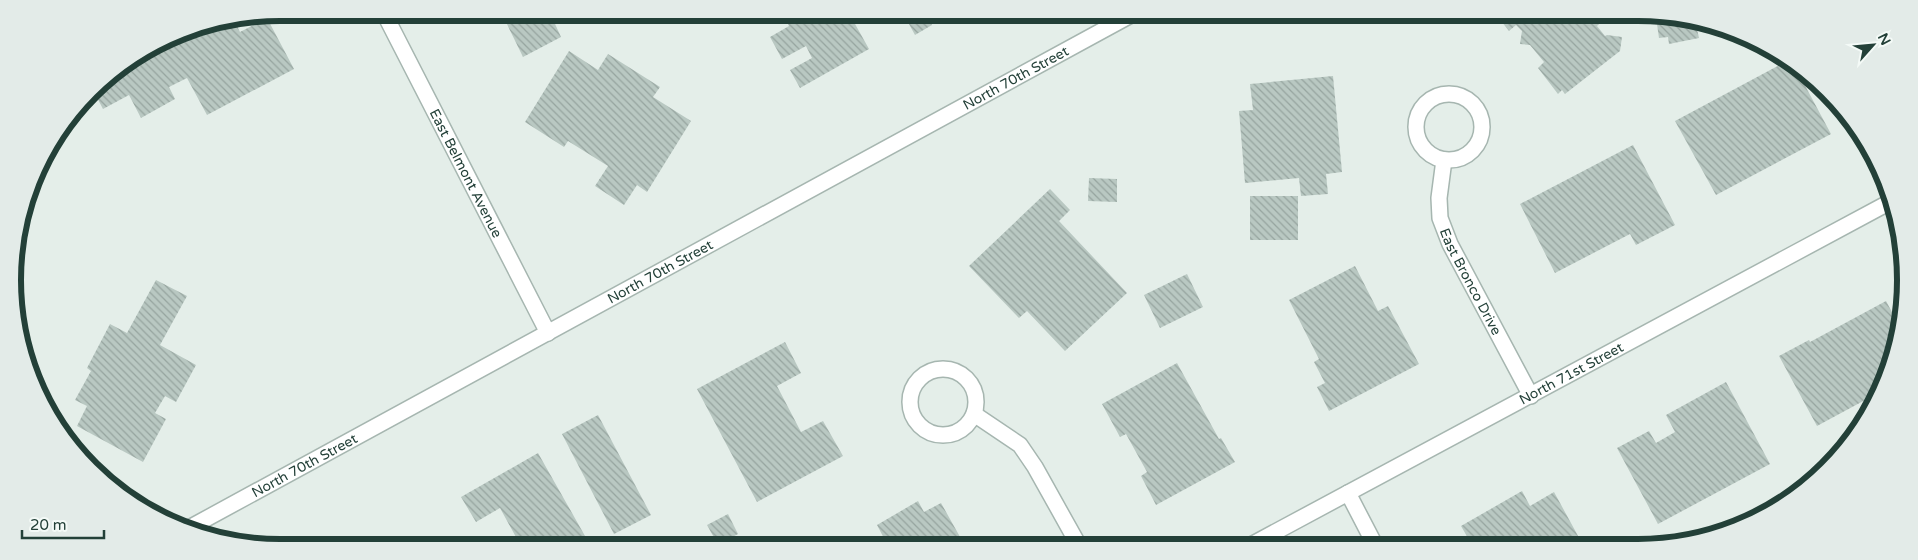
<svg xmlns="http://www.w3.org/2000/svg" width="1918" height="560" font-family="'Varela Round',sans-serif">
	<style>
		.building { fill: url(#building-back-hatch) }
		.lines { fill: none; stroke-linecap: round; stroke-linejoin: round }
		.minor-casing { stroke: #a6b6b0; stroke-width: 18 }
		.minor { stroke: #fff; stroke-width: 15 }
		.labels { text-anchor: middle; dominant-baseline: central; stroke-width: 4.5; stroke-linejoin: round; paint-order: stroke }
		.street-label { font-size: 14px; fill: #234038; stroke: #f4faf7 }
		.rim { fill: none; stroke: #234038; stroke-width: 6 }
	</style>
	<defs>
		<pattern id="building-back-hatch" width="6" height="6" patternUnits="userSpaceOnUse" patternTransform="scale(1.25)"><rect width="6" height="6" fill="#b9c8c2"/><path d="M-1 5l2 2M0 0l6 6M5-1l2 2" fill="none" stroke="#96a49f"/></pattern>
	</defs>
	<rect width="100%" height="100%" fill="#e4eee9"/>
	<!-- building -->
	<g class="building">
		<path d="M508,13H550L561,37L523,57L503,16Z"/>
		<path d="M783,14L850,15L869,49L800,88L790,70L812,58L806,46L782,59L770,37L789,26Z"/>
		<path d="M904,15H926L932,25L915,35Z"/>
		<path d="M1498,17H1594L1599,24L1597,26L1605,36L1607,35L1622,37L1620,51L1565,94L1562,90L1558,94L1538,68L1544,62L1530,45L1520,44L1522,31L1516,25L1509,31Z"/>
		<path d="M1656,17L1690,18L1695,20L1699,38L1669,44L1668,37L1659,38Z"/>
		<path d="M267,18L294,69L207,115L187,78L169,87L175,99L141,118L129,95L103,109L94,92L103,79L178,33L235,22L240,32Z"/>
		<path d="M569,51L598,70L608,54L660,87L653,97L691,121L647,192L637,185L624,205L595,186L608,166L568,141L564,147L525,122Z"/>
		<path d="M1789,60L1794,65L1831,134L1716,195L1675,121Z"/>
		<path d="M1333,76L1342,172L1326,174L1328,194L1301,196L1299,178L1245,183L1239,111L1253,110L1250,84Z"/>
		<path d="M1633,145L1675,225L1636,245L1630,234L1555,273L1520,204Z"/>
		<path d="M1089,178L1117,179V202L1088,201Z"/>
		<path d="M1050,189L1070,210L1059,221L1127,293L1065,351L1027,311L1019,318L969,266Z"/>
		<rect x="1250" y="196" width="48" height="44"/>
		<path d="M1355,266L1378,311L1388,306L1419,364L1329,411L1317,387L1325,383L1314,362L1319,359L1289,300Z"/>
		<path d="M1187,274L1203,307L1160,328L1144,295Z"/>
		<path d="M156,280L187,296L160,345L196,365L176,402L165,396L155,413L166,419L143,462L77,426L87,406L75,400L91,371L87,368L110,324L127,333Z"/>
		<path d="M1886,301L1900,327V332L1880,392L1817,426L1779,356L1809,340L1810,342Z"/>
		<path d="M785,342L801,373L777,386L801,432L823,421L843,456L757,502L697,389Z"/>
		<path d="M1177,363L1219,439L1221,438L1235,462L1156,505L1141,476L1147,472L1126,434L1120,437L1102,404Z"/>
		<path d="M1726,382L1770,464L1658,524L1617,448L1649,431L1656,443L1675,432L1666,415Z"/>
		<path d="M598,415L651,515L614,534L562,434Z"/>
		<path d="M538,453L589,543H509L517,539L500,508L476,522L461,497Z"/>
		<path d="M1522,491L1530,506L1554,492L1583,545H1472L1461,526Z"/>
		<path d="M918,501L924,512L941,503L964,544H887L877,525Z"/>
		<path d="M728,514L738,534L721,543H717L707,525Z"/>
		<path d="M983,538L986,544H972Z"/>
	</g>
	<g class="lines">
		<defs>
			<g id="minor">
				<path id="s1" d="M384,13L548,333"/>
				<circle cx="1449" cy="127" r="33"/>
				<path id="s2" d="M1444,160L1439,198L1440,218L1450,244L1531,396"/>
				<circle cx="943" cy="402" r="33"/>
				<path d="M974,414L1020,445L1035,467L1078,544"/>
				<path d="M1348,493L1375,545"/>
				<path id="s3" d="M191,527L1129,16"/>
				<path id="s4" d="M1253,544L1890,202"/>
			</g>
		</defs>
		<!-- minor casing -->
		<use href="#minor" class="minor-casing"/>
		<!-- minor -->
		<use href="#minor" class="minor"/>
	</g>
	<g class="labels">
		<!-- street labels -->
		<g class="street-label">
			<text stroke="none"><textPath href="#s3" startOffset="939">North 70th Street</textPath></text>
			<text stroke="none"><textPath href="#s1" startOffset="180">East Belmont Avenue</textPath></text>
			<text stroke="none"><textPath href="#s3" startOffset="534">North 70th Street</textPath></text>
			<text stroke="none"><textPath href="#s2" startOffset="129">East Bronco Drive</textPath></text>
			<text stroke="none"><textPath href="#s4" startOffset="361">North 71st Street</textPath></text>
			<text stroke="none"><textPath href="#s3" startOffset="129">North 70th Street</textPath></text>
		</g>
	</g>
	<!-- crop -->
	<path d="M0 0H1918V560H0ZM280 21H1638A259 259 0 0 1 1897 280V280A259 259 0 0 1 1638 539H280A259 259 0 0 1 21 280V280A259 259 0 0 1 280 21Z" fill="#e3ebe8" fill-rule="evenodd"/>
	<path class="rim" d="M280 21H1638A259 259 0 0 1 1897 280V280A259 259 0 0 1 1638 539H280A259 259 0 0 1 21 280V280A259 259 0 0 1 280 21Z"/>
	<!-- north arrow -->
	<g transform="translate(1873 45) rotate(63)" stroke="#f4faf7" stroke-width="4" paint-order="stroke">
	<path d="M0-4L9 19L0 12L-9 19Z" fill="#234038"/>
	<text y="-8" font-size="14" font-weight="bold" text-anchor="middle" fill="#234038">N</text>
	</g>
	<!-- scale -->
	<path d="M22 530v8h82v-8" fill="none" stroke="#234038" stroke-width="2.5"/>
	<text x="30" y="530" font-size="15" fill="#234038" stroke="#f4faf7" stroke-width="4" paint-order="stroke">20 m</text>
</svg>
